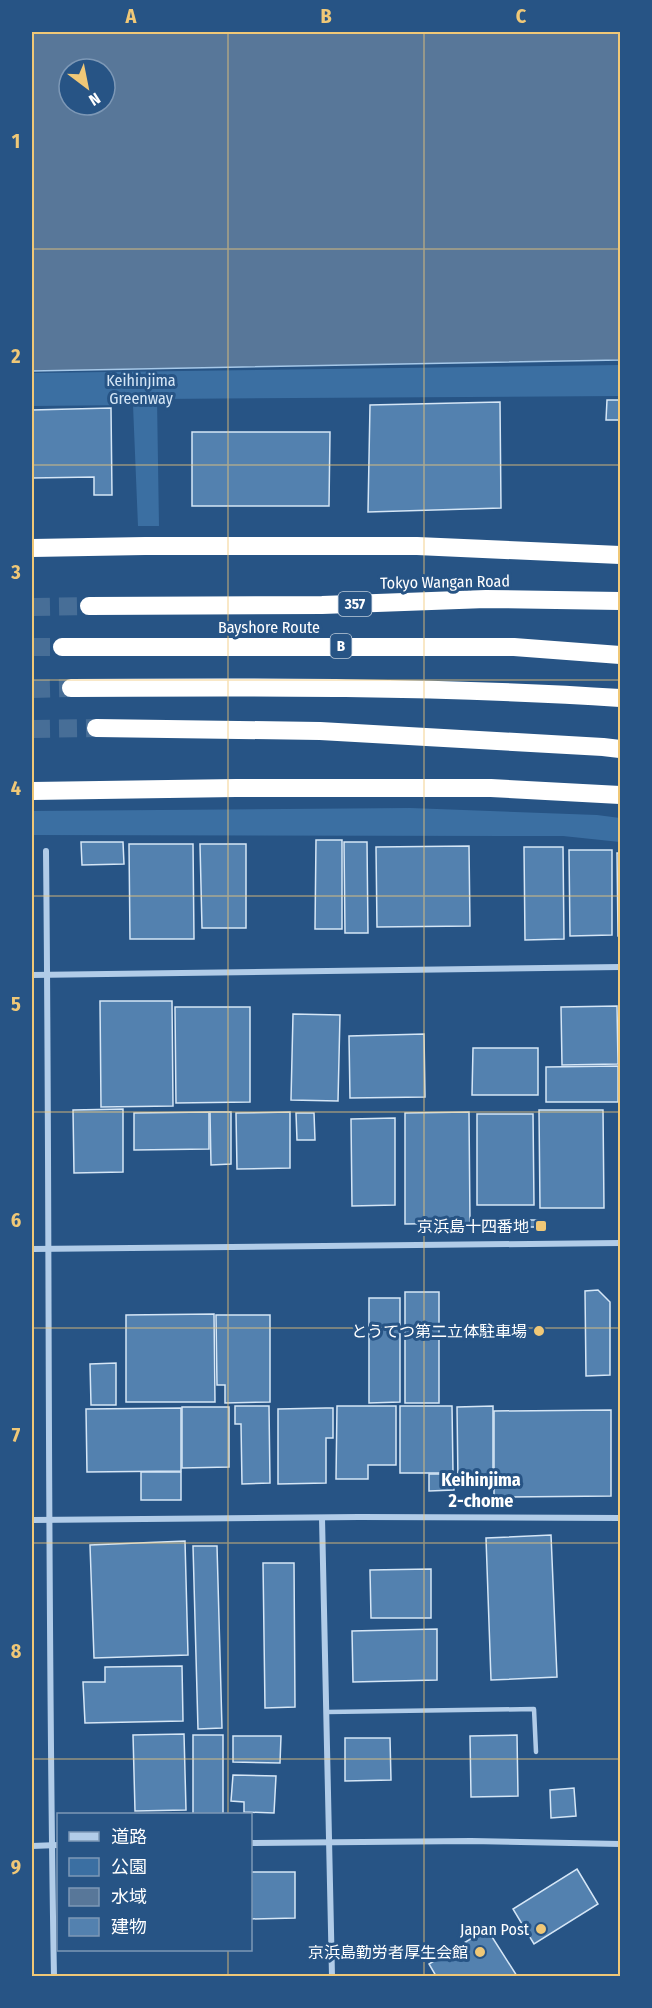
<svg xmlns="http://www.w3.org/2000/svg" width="652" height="2008" font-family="'Fira Sans Condensed','Noto Sans JP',sans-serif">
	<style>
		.green { fill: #3b6fa2 }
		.water { fill: #587799; stroke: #a6c8e8; stroke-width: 1.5; fill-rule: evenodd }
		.building { fill: #5381af; stroke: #d5e6f6; stroke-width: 1.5 }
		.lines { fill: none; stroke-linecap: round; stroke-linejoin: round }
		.highway-tunnel { stroke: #476e97; stroke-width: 18; stroke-dasharray: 18 9; stroke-linecap: butt }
		.lane { stroke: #b1cce8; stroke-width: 4.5 }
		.street { stroke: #b1cce8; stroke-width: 6 }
		.highway { stroke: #fff; stroke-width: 18 }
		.grid { fill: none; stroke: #f0c877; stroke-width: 1.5; stroke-opacity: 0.55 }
		.poi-dot { fill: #f0c877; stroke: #275485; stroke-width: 2 }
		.labels { text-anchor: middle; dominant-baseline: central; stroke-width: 6; stroke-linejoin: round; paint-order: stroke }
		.shield { fill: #275485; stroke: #beccda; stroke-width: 1.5 }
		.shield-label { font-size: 15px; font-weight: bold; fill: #fff }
		.park-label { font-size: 16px; fill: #d5e6f6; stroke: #275485 }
		.street-label { font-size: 16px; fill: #fff; stroke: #275485 }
		.poi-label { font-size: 16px; fill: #fff; stroke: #275485; text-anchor: end }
		.neighbourhood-label { font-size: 18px; font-weight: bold; fill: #fff; stroke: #275485 }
		.neatline { fill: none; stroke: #f0c877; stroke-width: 2 }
		.grid-label { font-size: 20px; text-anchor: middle; font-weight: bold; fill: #f0c877 }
	</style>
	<rect width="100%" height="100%" fill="#275485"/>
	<!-- green -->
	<g class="green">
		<path d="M620,365V396L157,399L159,526H138L133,405L32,406V373Z"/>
		<path d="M410,808L597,815L620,818V842L563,836L32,835V811Z"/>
	</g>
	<!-- water -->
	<path class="water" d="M32,32H620V360L32,371ZM69,69H105V105H69Z"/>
	<!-- building -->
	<g class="building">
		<path d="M607,400H620V420H606Z"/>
		<path d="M500,402L501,508L368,512L370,405Z"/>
		<path d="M111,408L112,495H94V477L32,478V410Z"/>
		<path d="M192,432H330L329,506H192Z"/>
		<path d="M316,840H342V929H315Z"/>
		<path d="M81,842H123L124,864L82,865Z"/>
		<path d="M344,842H367L368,933H345Z"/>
		<path d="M129,844H193L194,939H130Z"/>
		<path d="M200,844H246V928H202Z"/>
		<path d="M469,846L470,926L377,927L376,847Z"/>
		<path d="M524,847H563L564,939L525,940Z"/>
		<path d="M569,850H612V935L570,936Z"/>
		<path d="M617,853H620V936H618Z"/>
		<path d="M100,1001H172L173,1106L101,1107Z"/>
		<path d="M617,1006L618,1064L562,1065L561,1007Z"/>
		<path d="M175,1007H250V1102L176,1103Z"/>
		<path d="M293,1014L340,1015L338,1101L291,1100Z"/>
		<path d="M424,1034L425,1097L350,1098L349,1036Z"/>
		<path d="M473,1048H538V1095H472Z"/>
		<path d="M618,1066V1102H546V1067Z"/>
		<path d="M123,1109V1172L74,1173L73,1110Z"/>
		<path d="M539,1110H603L604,1208H540Z"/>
		<path d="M209,1112V1149L134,1150V1113Z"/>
		<path d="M210,1112H231V1164L211,1165Z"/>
		<path d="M290,1112V1168L237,1169L236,1113Z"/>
		<path d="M469,1112L470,1223L405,1224V1113Z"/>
		<path d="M296,1113H314L315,1140H297Z"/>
		<path d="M477,1114H533L534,1205H477Z"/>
		<path d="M395,1118V1205L352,1206L351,1119Z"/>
		<rect x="528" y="1220" width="14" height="7"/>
		<path d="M598,1290L610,1302V1375L586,1376L585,1291Z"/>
		<rect x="405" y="1292" width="34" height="111"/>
		<path d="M369,1298H400V1402L369,1403Z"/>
		<path d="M214,1314L215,1402H126V1315Z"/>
		<path d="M216,1315H270V1402L225,1403V1385H217Z"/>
		<path d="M116,1363V1405H91L90,1364Z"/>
		<path d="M235,1406H269L270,1483L242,1484L241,1424H235Z"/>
		<path d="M337,1406H396V1465H368V1479H336Z"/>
		<path d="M400,1406H452L453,1473H400Z"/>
		<path d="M493,1406V1481L458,1482L457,1407Z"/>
		<path d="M182,1407H229V1467L182,1468Z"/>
		<path d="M181,1408V1471L87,1472L86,1409Z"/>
		<path d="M326,1408H333V1438H326V1483L278,1484V1409Z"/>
		<path d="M611,1410V1496L494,1497V1411Z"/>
		<rect x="141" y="1472" width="40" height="28"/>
		<path d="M429,1474H454V1490L429,1491Z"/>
		<path d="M551,1535L557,1677L491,1680L486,1538Z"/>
		<path d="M185,1541L188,1655L94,1658L90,1545Z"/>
		<path d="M193,1546H217L222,1728L198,1729Z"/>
		<path d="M263,1563H294L295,1707L265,1708Z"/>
		<path d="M431,1569V1618H371L370,1570Z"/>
		<path d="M437,1629V1680L353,1682L352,1631Z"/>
		<path d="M182,1666L183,1721L85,1723L83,1682H105V1667Z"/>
		<path d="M184,1734L186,1810L135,1811L133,1735Z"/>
		<rect x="193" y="1735" width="30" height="79"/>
		<path d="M517,1735L518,1796L471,1797L470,1736Z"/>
		<path d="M233,1736H281L280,1763L233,1762Z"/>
		<path d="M345,1738H390L391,1780L345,1781Z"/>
		<path d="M233,1775L276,1776L274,1813L244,1812V1802L231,1801Z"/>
		<path d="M574,1788L576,1816L551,1818L550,1790Z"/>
		<path d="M577,1869L598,1904L534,1944L513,1909Z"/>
		<path d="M250,1872H295V1918L250,1919Z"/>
		<path d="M487,1929L517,1976H436L429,1964Z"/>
	</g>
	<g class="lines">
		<!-- highway-tunnel -->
		<g class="highway-tunnel">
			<path d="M32,607L89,606"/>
			<path d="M32,647H62"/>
			<path d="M32,689L71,688"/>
			<path d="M32,729L96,728"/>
		</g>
		<!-- lane -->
		<path class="lane" d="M327,1712L534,1709L536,1752"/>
		<!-- street -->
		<g class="street">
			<path d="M46,851C50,1226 47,1601 54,1976"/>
			<path d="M32,975L620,967"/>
			<path d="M32,1249L620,1243"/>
			<path d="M322,1518L332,1976"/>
			<path d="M32,1520L359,1517L620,1518"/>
			<path d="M250,1843L471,1841L620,1844"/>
			<path d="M32,1846L58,1845"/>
		</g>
		<!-- highway -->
		<g class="highway">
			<path d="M32,548L145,546H417L620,555"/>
			<path d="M89,606L322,605L486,599L620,601"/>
			<path d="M62,647H514L620,655"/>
			<path d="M71,688C254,687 437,686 620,698"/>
			<path d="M96,728L320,731L603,747L620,749"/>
			<path d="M32,791L236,788H491L620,795"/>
		</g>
	</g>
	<!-- grid -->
	<path class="grid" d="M228,32V1814M424,32V1976M32,249H620M32,465H620M32,680H620M32,896H620M32,1112H620M32,1328H620M32,1543H620M32,1759H620M228,1950V1976"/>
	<!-- markers -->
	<g class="poi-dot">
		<rect x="535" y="1220" width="12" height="12" rx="3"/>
		<circle cx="539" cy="1331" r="6"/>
		<circle cx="541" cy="1929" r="6"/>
		<circle cx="480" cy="1952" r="6"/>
	</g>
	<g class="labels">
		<!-- shield labels -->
		<g class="shield">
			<rect x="338.5" y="592" width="33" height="24" rx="4.5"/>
			<rect x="330.5" y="634" width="21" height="24" rx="4.5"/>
		</g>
		<g class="shield-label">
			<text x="355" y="604">357</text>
			<text x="341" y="646">B</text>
		</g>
		<!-- park labels -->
		<g class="park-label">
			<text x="141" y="380">Keihinjima<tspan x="141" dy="18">Greenway</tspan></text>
		</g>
		<!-- street labels -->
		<g class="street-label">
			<text transform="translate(445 582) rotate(-1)">Tokyo Wangan Road</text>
			<text x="269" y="627">Bayshore Route</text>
		</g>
		<!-- poi labels -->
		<g class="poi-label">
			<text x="529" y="1226">京浜島十四番地</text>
			<text x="527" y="1331">とうてつ第二立体駐車場</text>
			<text x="529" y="1929">Japan Post</text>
			<text x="468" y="1952">京浜島勤労者厚生会館</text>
		</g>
		<!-- neighbourhood labels -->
		<g class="neighbourhood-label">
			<text x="481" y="1480">Keihinjima<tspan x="481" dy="21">2-chome</tspan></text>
		</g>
	</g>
	<!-- border -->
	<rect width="652" height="2008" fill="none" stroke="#275485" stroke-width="66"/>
	<!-- legend -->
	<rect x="57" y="1813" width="195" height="138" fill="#275485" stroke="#7d98b6" stroke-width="1.5"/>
	<rect x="69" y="1832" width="30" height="9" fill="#b1cce8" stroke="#7d98b6" stroke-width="1.5"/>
	<text x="111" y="1843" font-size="18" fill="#ffffff">道路</text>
	<rect x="69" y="1858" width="30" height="18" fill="#3b6fa2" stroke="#7d98b6" stroke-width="1.5"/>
	<text x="111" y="1873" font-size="18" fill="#ffffff">公園</text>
	<rect x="69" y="1888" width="30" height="18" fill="#587799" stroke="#7d98b6" stroke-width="1.5"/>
	<text x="111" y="1903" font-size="18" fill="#ffffff">水域</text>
	<rect x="69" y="1918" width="30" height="18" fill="#5381af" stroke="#7d98b6" stroke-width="1.5"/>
	<text x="111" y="1933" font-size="18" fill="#ffffff">建物</text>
	<!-- north arrow -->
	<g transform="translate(87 87) rotate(148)"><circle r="28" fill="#275485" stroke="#7d98b6" stroke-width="1.5"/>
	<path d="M0-4.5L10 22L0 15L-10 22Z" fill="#f0c877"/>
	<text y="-9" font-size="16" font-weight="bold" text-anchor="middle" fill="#ffffff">N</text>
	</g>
	<rect x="33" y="33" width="586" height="1942" class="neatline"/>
	<g class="grid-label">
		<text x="131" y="23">A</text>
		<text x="326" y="23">B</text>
		<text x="521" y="23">C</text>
		<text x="16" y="148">1</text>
		<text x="16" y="363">2</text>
		<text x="16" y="579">3</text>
		<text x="16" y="795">4</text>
		<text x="16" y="1011">5</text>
		<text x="16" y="1227">6</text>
		<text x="16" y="1442">7</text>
		<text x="16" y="1658">8</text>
		<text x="16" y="1874">9</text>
	</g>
</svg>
